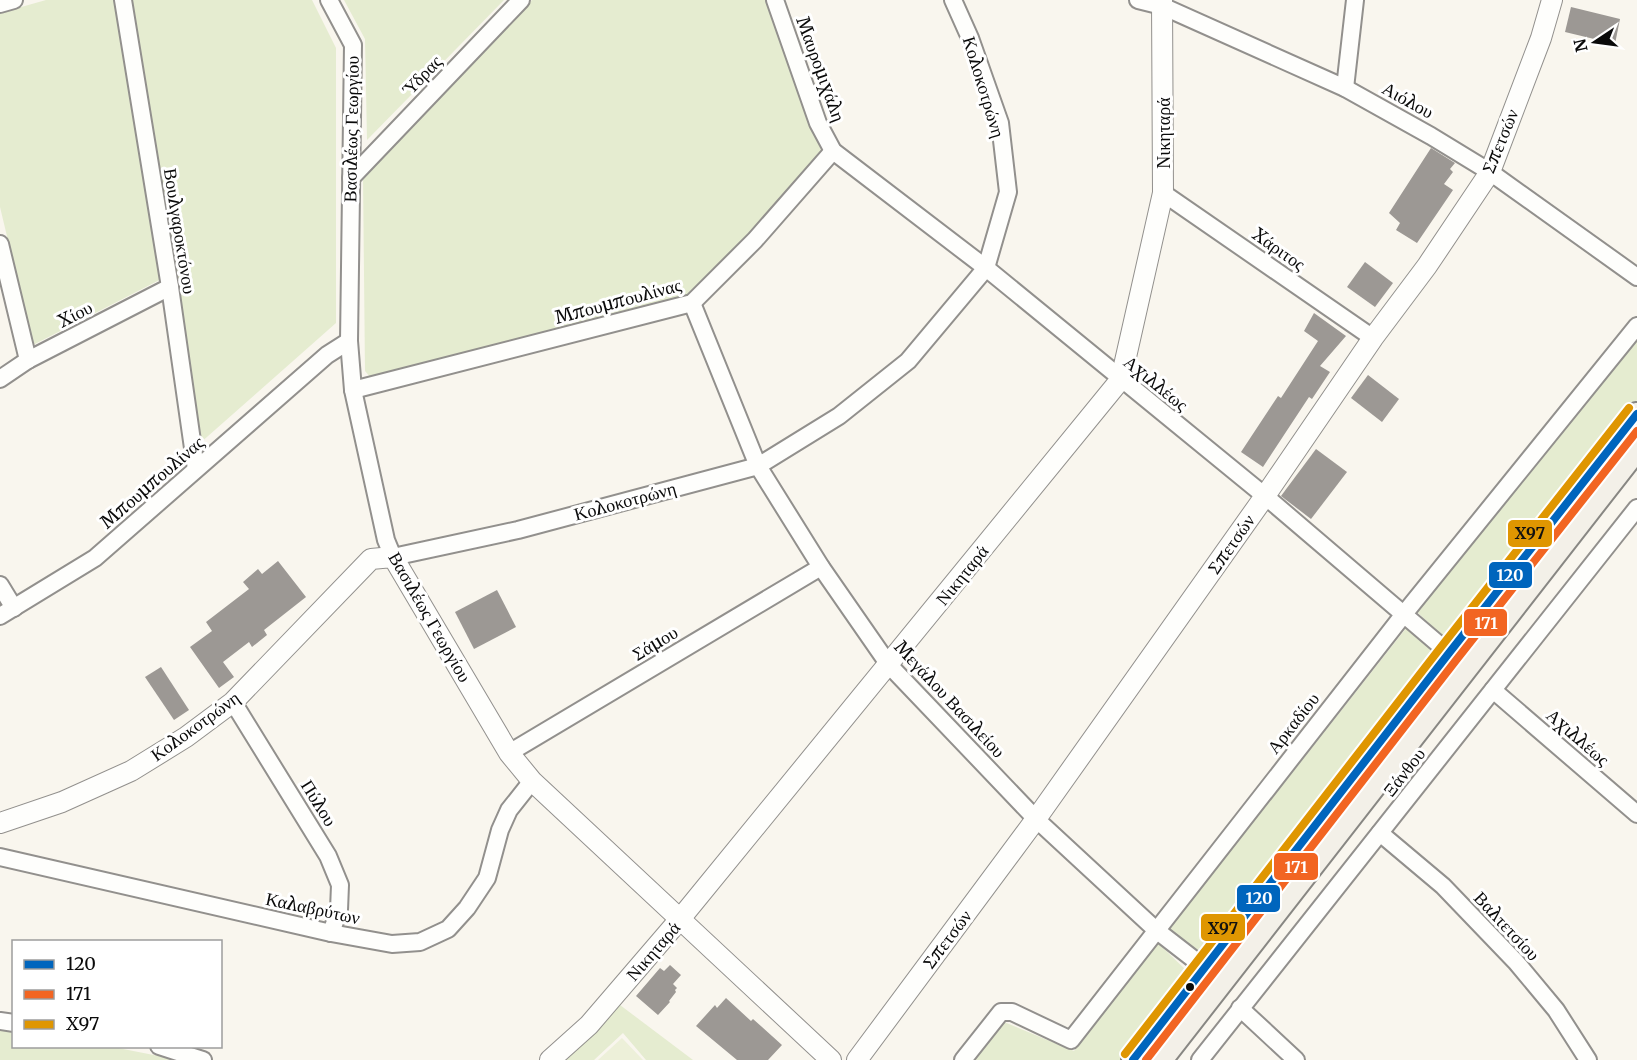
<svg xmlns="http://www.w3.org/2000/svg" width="1637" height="1060" font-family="Merriweather,serif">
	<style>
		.grass { fill: #e5ecd0 }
		.pitch { fill: #edf0d9 }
		.building { fill: #9c9894 }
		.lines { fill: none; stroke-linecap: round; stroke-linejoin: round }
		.minor-casing { stroke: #92908d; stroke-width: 20 }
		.tertiary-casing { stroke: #92908d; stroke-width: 22 }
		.secondary-casing { stroke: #888783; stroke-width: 26 }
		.minor { stroke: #fefefc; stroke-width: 16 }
		.tertiary { stroke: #fefefc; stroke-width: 20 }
		.secondary { stroke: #f3f0e8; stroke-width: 22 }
		.bus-1-casing { stroke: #fff; stroke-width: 12 }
		.bus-2-casing { stroke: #fff; stroke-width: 12 }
		.bus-3-casing { stroke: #fff; stroke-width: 12 }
		.bus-1 { stroke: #0065bd; stroke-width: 8 }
		.bus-2 { stroke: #f26522; stroke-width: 8 }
		.bus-3 { stroke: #df9601; stroke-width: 8 }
		.bus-dot { fill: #0a0a0a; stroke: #fff; stroke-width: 2 }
		.labels { text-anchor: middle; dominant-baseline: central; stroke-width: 6; stroke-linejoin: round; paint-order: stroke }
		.street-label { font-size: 18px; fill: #0a0a0a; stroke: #fff }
		.line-badge { stroke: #fff; stroke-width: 2 }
		.badge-label { font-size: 16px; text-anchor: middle; font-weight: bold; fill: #fff }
		.pale-badge-label { font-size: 16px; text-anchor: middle; font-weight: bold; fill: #111 }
	</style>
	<rect width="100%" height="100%" fill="#f9f6ee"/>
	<!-- grass -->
	<g class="grass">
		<path d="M46,0H312L336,48V323L199,444L193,384L177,271L33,345L0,207V13Z"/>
		<path d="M344,0H504L367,140L365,39Z"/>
		<path d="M532,0H770L821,150L810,171L690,296L371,378L365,371L363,175Z"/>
		<path d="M1637,336V400L1450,643L1417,612Z"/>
		<path d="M1407,627L1438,657L1203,960L1169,929Z"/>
		<path d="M1157,942L1191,975L1123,1060H974L1004,1022L1074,1051Z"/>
		<path d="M620,1005L693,1060H646L623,1033L594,1060H563Z"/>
		<path d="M0,1030L13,1032L14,1046L113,1047L179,1060H0Z"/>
	</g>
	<!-- pitch -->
	<path class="pitch" d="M622,1038L643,1060H598Z"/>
	<!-- building -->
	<g class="building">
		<path d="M1571,7L1620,19L1615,44L1565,32Z"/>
		<path d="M1431,148L1455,163L1450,169L1453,172L1444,184L1453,190L1417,243L1396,230L1400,223L1389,213Z"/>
		<path d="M1365,262L1393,283L1375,307L1347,287Z"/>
		<path d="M1314,313L1346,336L1320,366L1330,372L1312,399L1309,397L1263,467L1241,452L1278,396L1281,398L1318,341L1304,331Z"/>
		<path d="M1368,375L1399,399L1382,422L1351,398Z"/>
		<path d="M1316,449L1347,472L1311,519L1281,496Z"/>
		<path d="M278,561L306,597L264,630L267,635L252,647L249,642L223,662L234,677L219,688L190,647L212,631L206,622L249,589L243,582L258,569L262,574Z"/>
		<path d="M497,590L516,627L474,649L455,612Z"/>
		<path d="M161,667L189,710L174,720L145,677Z"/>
		<path d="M670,965L681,975L673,984L677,988L675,990L676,992L669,1001L670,1002L658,1015L636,996L660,968L664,971Z"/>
		<path d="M726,998L751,1021L753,1019L782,1045L768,1060H737L696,1026L715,1005L717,1008Z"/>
	</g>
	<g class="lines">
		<defs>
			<g id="minor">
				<path d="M123,0L170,287L196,469"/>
				<path d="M329,0L353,45L349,341L353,390L386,540L393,557L518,530L758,466L839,416L908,361L986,268L1008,192L1000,123L970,38L953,0"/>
				<path d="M775,0L818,123L833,151L986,268L1265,496L1449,653"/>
				<path d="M1138,0L1162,6L1345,88L1431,136L1490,172L1637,277"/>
				<path d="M0,4L14,0"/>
				<path d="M1345,88L1355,0"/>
				<path d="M351,178L521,0"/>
				<path d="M1163,193L1373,338"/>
				<path d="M0,244L28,360"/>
				<path d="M692,303L758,466L821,567L889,665L1036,819L1156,930L1205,968"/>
				<path d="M0,379L28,360L170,287"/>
				<path d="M353,390L692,303L755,240L833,151"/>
				<path d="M0,585L14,608"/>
				<path d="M0,616L95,558L327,355L349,341"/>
				<path d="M1493,690L1637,814"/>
				<path d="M233,702L328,856L340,885L339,910L331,933"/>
				<path d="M509,753L821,567"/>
				<path d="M1380,833L1443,886L1516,962L1556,1010L1588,1060"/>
				<path d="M0,857L331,933L392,944L420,942L448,929L467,908L487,878L500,830L509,810L532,781"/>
				<path d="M1240,1008L1296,1060"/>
				<path d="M0,1021L14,1023"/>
				<path d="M159,1046L203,1060"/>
				<path d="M963,1060L1001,1012H1012L1071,1040L1404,614L1637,326"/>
				<path d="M1200,1060L1637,508"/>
			</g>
			<g id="tertiary">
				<path d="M0,823L62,802L131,771L186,737L233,702L371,559L393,557L509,753L532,781L831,1060"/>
				<path d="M550,1060L589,1025L680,919L1121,379L1163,193L1162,0"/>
				<path d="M857,1060L1036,819L1265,496L1373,338L1427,266L1490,172L1541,38L1552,0"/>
			</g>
			<g id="secondary">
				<path d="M1133,1060L1449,653L1637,414"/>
				<path d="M1161,1060L1637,449"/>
			</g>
		</defs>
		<!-- minor casing -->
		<use href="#minor" class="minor-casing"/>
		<!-- tertiary casing -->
		<use href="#tertiary" class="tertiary-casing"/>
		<!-- secondary casing -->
		<use href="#secondary" class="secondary-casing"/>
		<!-- minor -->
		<use href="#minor" class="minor"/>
		<!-- tertiary -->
		<use href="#tertiary" class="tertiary"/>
		<!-- secondary -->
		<use href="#secondary" class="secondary"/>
		<defs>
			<path id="bus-1" d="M1133,1060L1449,653L1637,414"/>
			<path id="bus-2" d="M1146,1060L1457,659L1637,431"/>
			<path id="bus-3" d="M1125,1054L1441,647L1629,408"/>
		</defs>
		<!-- bus-1 casing -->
		<use href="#bus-1" class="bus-1-casing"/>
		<!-- bus-2 casing -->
		<use href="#bus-2" class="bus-2-casing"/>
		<!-- bus-3 casing -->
		<use href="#bus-3" class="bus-3-casing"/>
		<!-- bus-1 -->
		<use href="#bus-1" class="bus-1"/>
		<!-- bus-2 -->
		<use href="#bus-2" class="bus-2"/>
		<!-- bus-3 -->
		<use href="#bus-3" class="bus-3"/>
	</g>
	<!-- markers -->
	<circle class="bus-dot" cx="1190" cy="987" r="5"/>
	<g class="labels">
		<!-- street labels -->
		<g class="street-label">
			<text transform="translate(821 69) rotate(70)">Μαυρομιχάλη</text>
			<text transform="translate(422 75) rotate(-46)">Ύδρας</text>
			<text transform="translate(984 87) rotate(73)">Κολοκοτρώνη</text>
			<text transform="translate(1408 100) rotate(29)">Αιόλου</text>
			<text transform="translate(351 129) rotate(-89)">Βασιλέως Γεωργίου</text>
			<text transform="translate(1163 133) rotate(-90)">Νικηταρά</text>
			<text transform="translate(1500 141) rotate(-68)">Σπετσών</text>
			<text transform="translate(180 231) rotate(81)">Βουλγαροκτόνου</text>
			<text transform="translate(1279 249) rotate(35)">Χάριτος</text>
			<text transform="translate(618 301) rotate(-15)">Μπουμπουλίνας</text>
			<text transform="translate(75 314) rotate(-27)">Χίου</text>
			<text transform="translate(1156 383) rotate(39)">Αχιλλέως</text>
			<text transform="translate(152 482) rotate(-41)">Μπουμπουλίνας</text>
			<text transform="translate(625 501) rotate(-15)">Κολοκοτρώνη</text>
			<text transform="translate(1231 544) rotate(-55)">Σπετσών</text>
			<text transform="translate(962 575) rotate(-51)">Νικηταρά</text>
			<text transform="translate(430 617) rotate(60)">Βασιλέως Γεωργίου</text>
			<text transform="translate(655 643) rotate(-31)">Σάμου</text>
			<text transform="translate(950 699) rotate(47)">Μεγάλου Βασιλείου</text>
			<text transform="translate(1293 723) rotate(-52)">Αρκαδίου</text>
			<text transform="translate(195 726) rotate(-36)">Κολοκοτρώνη</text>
			<text transform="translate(1578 737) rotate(41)">Αχιλλέως</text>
			<text transform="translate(1404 772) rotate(-52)">Ξάνθου</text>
			<text transform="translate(319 803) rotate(58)">Πύλου</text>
			<text transform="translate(313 908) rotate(12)">Καλαβρύτων</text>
			<text transform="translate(1507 926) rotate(47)">Βαλτετσίου</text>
			<text transform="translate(947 939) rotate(-53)">Σπετσών</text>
			<text transform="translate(653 951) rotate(-49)">Νικηταρά</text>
		</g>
	</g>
	<g class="line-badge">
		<rect x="1507" y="519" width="46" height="29" rx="6" fill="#df9601"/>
		<rect x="1488" y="561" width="45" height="28" rx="6" fill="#0065bd"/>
		<rect x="1463" y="608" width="45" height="29" rx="6" fill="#f26522"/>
		<rect x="1273" y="852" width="46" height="29" rx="6" fill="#f26522"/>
		<rect x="1236" y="884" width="45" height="29" rx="6" fill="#0065bd"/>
		<rect x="1200" y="913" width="46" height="29" rx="6" fill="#df9601"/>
	</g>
	<g class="badge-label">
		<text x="1510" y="581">120</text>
		<text x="1486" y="629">171</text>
		<text x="1296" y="873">171</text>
		<text x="1259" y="904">120</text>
	</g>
	<g class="pale-badge-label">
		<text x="1530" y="539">X97</text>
		<text x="1223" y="934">X97</text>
	</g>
	<!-- legend -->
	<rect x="12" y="940" width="210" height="108" fill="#ffffff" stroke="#9d9d9d" stroke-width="1.5"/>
	<rect x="24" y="960" width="30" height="9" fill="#0065bd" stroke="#9d9d9d" stroke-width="1.5"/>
	<text x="66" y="970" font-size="18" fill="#0a0a0a">120</text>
	<rect x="24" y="990" width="30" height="9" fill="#f26522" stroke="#9d9d9d" stroke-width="1.5"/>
	<text x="66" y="1000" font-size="18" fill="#0a0a0a">171</text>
	<rect x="24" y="1020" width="30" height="9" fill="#df9601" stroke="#9d9d9d" stroke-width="1.5"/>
	<text x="66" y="1030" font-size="18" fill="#0a0a0a">X97</text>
	<!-- north arrow -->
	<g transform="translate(1595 42) rotate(257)" stroke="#ffffff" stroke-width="4.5" paint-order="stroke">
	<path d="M0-4.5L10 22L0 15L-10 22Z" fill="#0a0a0a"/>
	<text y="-9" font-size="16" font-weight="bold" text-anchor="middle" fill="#0a0a0a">N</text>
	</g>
</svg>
